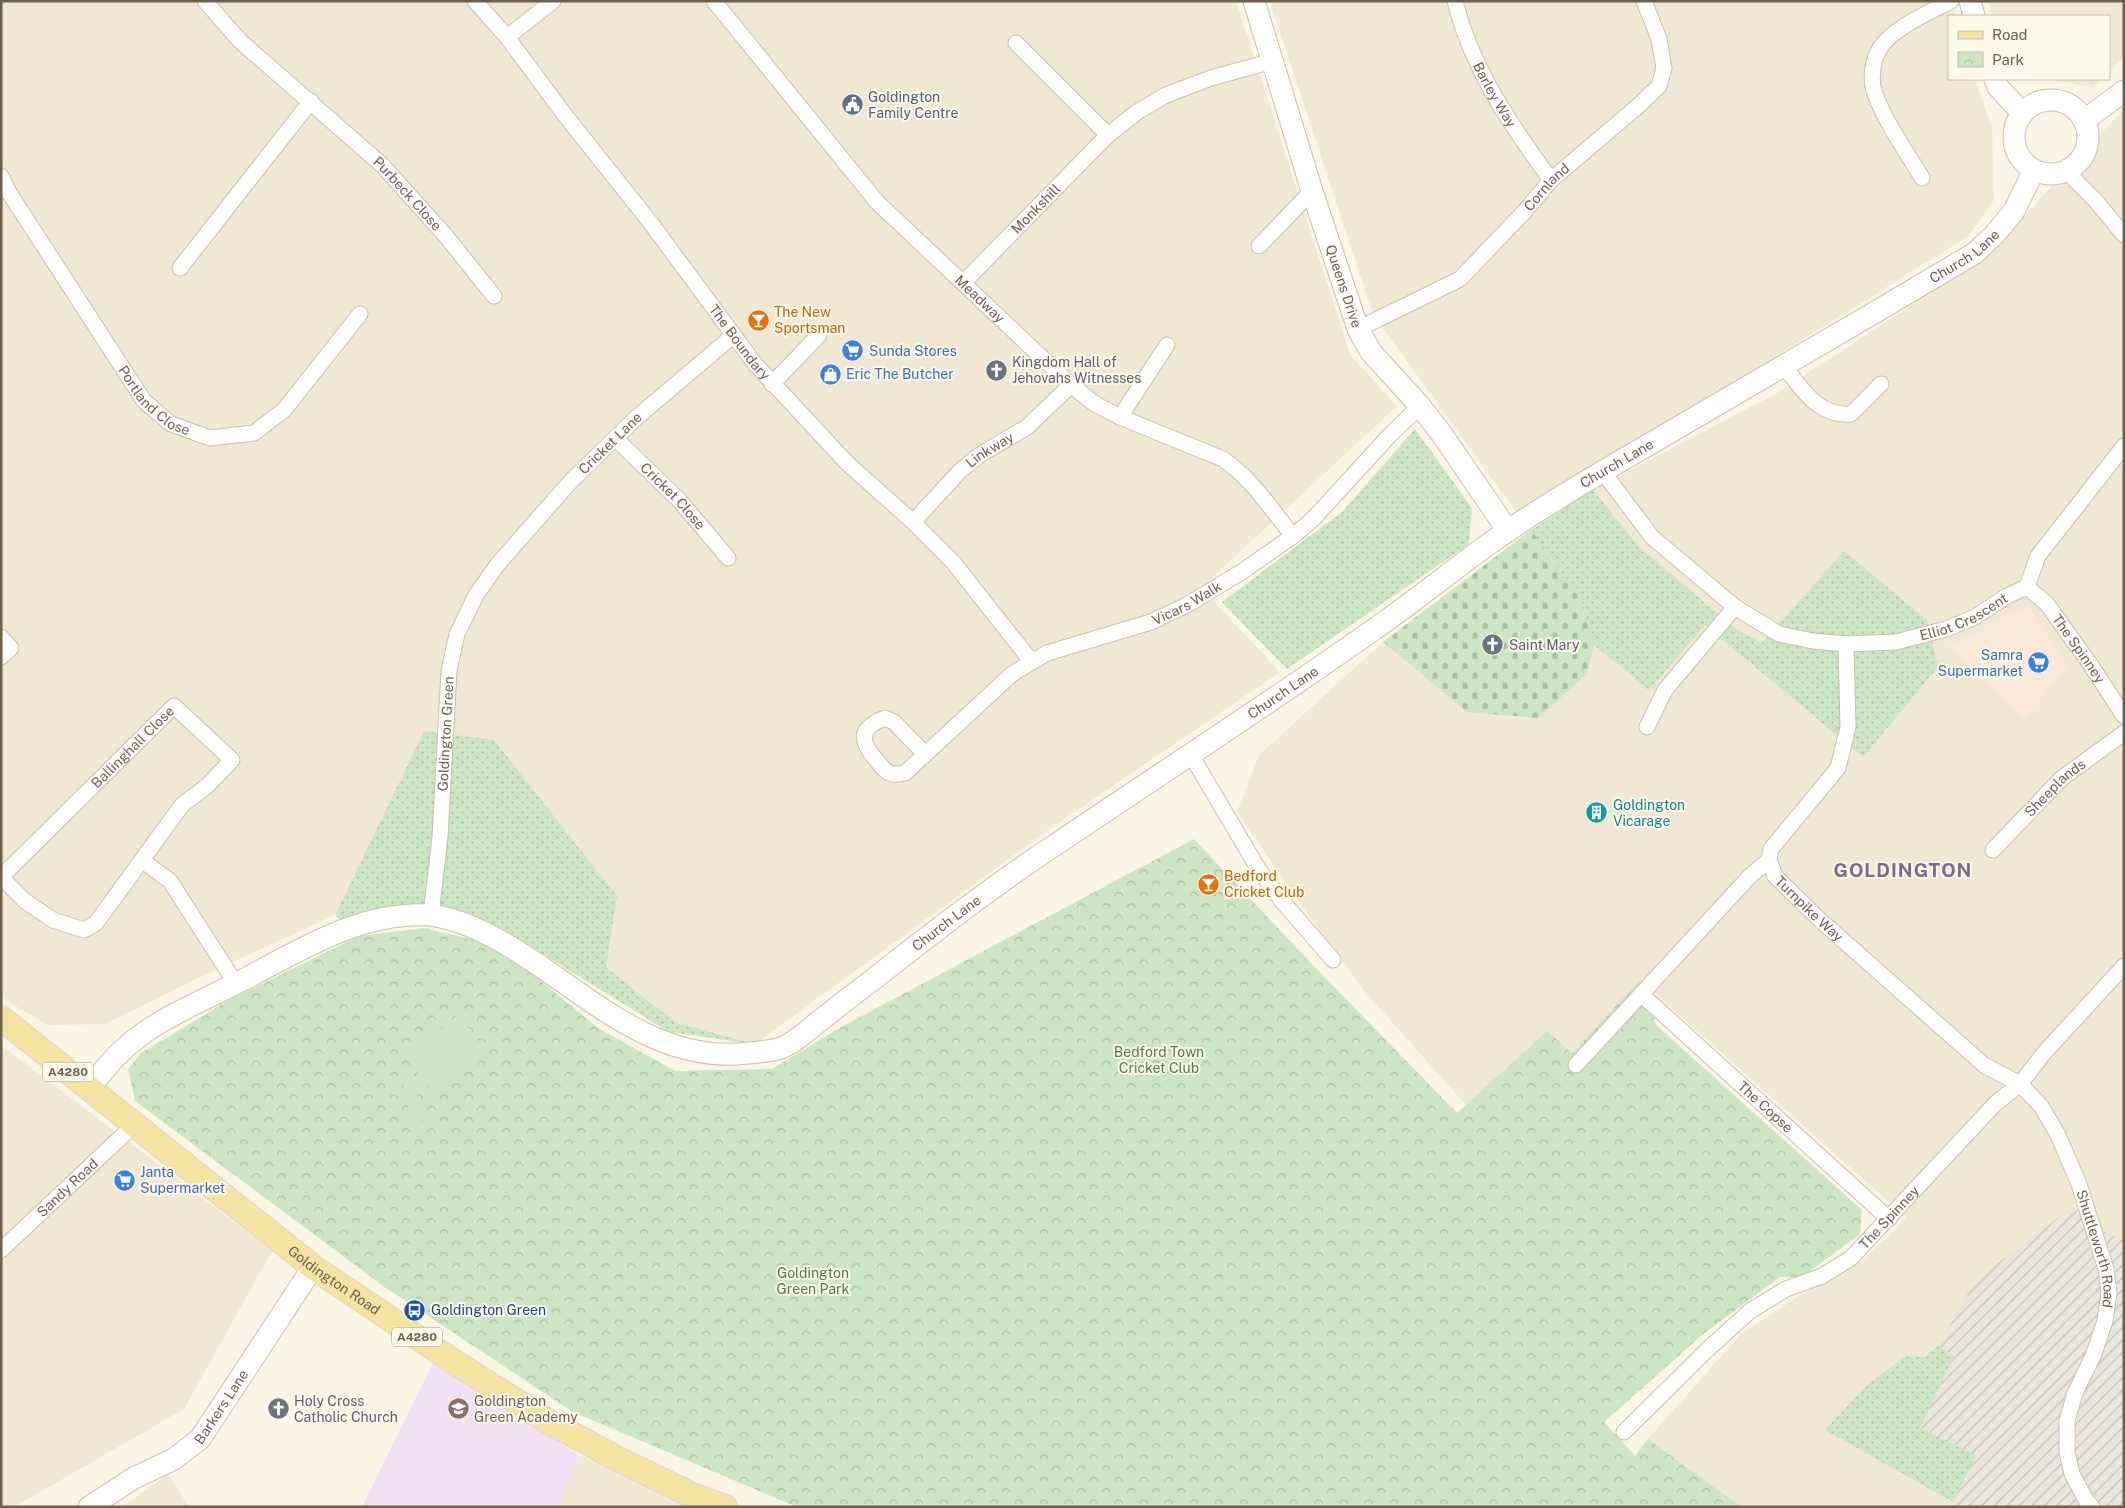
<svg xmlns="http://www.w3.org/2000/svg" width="2125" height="1508" font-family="'Public Sans',sans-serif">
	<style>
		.residential { fill: #f1e8d3 }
		.commercial { fill: #fae8d8 }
		.industrial { fill: url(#industrial-furrows) }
		.education { fill: #f2e1f6 }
		.grass { fill: url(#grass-dots) }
		.cemetery { fill: url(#cemetery-stones) }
		.park { fill: url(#park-crowns) }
		.garden { fill: #cce6c4 }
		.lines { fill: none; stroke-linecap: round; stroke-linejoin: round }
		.street-casing { stroke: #cabeab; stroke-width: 17 }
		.secondary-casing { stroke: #cdbfaa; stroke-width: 23 }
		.primary-casing { stroke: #dad5d0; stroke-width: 26 }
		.street { stroke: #fff; stroke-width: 15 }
		.secondary { stroke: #fff; stroke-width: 21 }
		.primary { stroke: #f4e3a1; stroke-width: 24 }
		.labels { text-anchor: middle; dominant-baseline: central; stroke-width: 4; stroke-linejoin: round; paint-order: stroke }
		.shield { fill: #fdf9ea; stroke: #9a8d7b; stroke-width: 1 }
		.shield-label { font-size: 12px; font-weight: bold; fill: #705f4c }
		.street-label { font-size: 14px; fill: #705f4c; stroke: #fdf9ea }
		.service-label { font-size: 14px; fill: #4e5e75; stroke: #fdf9ea; text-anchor: start }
		.food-label { font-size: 14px; fill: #c56008; stroke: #fdf9ea; text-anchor: start }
		.shop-label { font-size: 14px; fill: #366cbe; stroke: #fdf9ea; text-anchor: start }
		.worship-label { font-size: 14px; fill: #5b616d; stroke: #fdf9ea; text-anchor: start }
		.culture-label { font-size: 14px; fill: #0d838f; stroke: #fdf9ea; text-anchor: start }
		.park-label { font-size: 14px; fill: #4e7b47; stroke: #fdf9ea }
		.transit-label { font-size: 14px; fill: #164399; stroke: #fdf9ea; text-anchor: start }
		.education-label { font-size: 14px; fill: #785e54; stroke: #fdf9ea; text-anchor: start }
		.district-label { font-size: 19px; font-weight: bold; letter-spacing: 1px; fill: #86648c; stroke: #fdf9ea }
	</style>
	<defs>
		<pattern id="industrial-furrows" width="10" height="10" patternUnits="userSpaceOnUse" patternTransform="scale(1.25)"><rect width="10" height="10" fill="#eae6de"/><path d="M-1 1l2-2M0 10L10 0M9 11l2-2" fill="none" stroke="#c2beb6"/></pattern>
		<pattern id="grass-dots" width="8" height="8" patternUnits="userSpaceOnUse" patternTransform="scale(1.25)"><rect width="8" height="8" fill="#cce6c4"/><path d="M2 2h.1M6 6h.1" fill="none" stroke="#aabea1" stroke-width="1.8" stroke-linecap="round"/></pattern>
		<pattern id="cemetery-stones" width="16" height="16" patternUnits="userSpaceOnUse" patternTransform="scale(1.25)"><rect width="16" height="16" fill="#cce6c4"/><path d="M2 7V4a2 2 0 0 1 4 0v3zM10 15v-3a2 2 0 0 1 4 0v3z" fill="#aabea1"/></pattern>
		<pattern id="park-crowns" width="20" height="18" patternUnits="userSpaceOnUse" patternTransform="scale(1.25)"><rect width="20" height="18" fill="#cce6c4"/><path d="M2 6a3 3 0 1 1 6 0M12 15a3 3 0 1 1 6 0" fill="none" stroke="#aabea1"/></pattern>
	</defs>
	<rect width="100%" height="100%" fill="#faf5e4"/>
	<!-- residential -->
	<g class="residential">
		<path d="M1,1H1236L1350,355L1397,406L1201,588L1280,672L1044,833L755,1044L676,1023L606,967L617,896L424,731L335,915L202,976L105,1024L47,1025L1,997Z"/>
		<path d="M1270,1H1950L1955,16H1949V79H1975L1992,128L1994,200L1967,237L1519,516L1373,314Z"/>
		<path d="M1987,1H2124V57L2109,72V16H1993Z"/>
		<path d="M2049,79H2102L2093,87Z"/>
		<path d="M2124,109V1240L2109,1234L2072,1207L1976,1455L1951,1507H1742L1648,1439L1741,1334L1799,1296L1862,1261L1907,1218L1640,980L1572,1053L1466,1105L1367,994L1311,919L1237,812L1259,755L1383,642L1467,712L1581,600L1531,530L1593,490L1779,392L1988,255Z"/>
		<path d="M1,1045L272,1251L184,1409L14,1507H1Z"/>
		<path d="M579,1455L700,1507H558Z"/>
		<path d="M168,1474L189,1507H123Z"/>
	</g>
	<!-- commercial -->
	<path class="commercial" d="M2028,606L2069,667L2023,719L1948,647L2003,616Z"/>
	<!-- industrial -->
	<path class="industrial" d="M2072,1207L2109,1234L2124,1240V1507H1951L1975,1455L1920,1428L1954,1356L1938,1346L1976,1280Z"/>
	<!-- education -->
	<path class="education" d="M433,1363L579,1455L558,1507H362Z"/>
	<!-- grass -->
	<g class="grass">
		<path d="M1415,429L1472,508L1469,544L1287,669L1222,602L1342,512Z"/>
		<path d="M1593,490L1638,546L1737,630L1762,643L1844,551L1927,620L1938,667L1863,757L1705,625L1649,690L1594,645L1581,600L1531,530Z"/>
		<path d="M424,731L494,740L617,896L606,967L676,1023L755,1044L669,1032L499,927L462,913L342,921L335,915Z"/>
		<path d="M1938,1346L1954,1356L1920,1428L1976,1455L1953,1502L1825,1430L1864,1388L1905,1356L1924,1357Z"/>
	</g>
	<!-- cemetery -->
	<path class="cemetery" d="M1531,530L1581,600L1594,645L1587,674L1538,718L1467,712L1383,642Z"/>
	<!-- park -->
	<path class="park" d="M1194,839L1309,961L1457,1113L1547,1031L1572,1053L1640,980L1656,1025L1862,1210L1860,1234L1802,1277H1780L1702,1335L1604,1422L1635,1456L1648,1439L1742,1507H797L573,1412L386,1288L135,1101L128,1069L141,1053L229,1000L359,936L424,928L474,940L520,964L598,1028L675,1071L772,1069L843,1026Z"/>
	<!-- garden -->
	<g class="garden">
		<path d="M458,1015L485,1050L432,1091L405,1057Z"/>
		<path d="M413,1079L424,1120L412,1123L402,1082Z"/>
	</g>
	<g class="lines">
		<defs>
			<g id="street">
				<path id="s1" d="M205,1L240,41L382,165L445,235L494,296"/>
				<path id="s2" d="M475,1L507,37L564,114L650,222L755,364L847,463L913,522L953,562L1031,661"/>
				<path id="s3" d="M714,1L877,202L1071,385L1095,404L1120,417L1223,459C1252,479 1271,509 1293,536"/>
				<path id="s4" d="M1455,1C1472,69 1510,124 1551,180"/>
				<path d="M507,37L553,1"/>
				<path d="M1016,43L1108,135"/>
				<path d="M2067,172L2095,200L2124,235"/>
				<path id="s5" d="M1,176L10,194L144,401L171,424L210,438L254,433L284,410L360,314"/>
				<path d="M1922,178C1908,154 1879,113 1873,87C1871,76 1873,60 1879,50C1890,29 1930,12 1951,1"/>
				<path d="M1259,246L1312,191"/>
				<path d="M180,268L311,101"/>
				<path id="s6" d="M963,283L1108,135L1137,112L1166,95L1211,78L1273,61"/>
				<path id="s7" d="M1358,329L1460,279L1525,211L1551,180L1637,107L1659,86L1664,68L1659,39L1644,1"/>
				<path d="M1784,366C1802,389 1818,417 1851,414L1881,384"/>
				<path d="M772,384L819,335"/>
				<path d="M1120,417L1167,345"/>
				<path id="s8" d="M615,438L680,501L728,558"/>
				<path id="s9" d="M1603,472L1652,537L1735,607L1779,634L1813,641L1846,644L1896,642L1946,629L1975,617L2007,596L2027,587L2038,556L2124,446"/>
				<path id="s10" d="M913,522L960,471L978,456L1027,427L1071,385"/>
				<path id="s11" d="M2027,587L2047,604L2090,664L2124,716"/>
				<path d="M1,637L11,648L1,657"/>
				<path id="s12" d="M1846,644L1848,727L1838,768L1771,849L1769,860L1775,876L1820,920L1984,1065L2020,1084L2041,1106L2057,1133L2079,1184L2090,1219L2106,1269L2109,1293L2105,1321L2093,1356L2075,1393L2067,1421V1452L2072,1474L2086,1500L2092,1507"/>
				<path d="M1647,727L1665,690L1735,607"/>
				<path id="s13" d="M924,753L894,722L885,718C856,729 861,743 878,762C882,767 886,773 893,774C897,775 901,773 905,773L1012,674L1047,653L1151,622L1187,605L1243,571L1293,536L1313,519L1390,435L1420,406"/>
				<path d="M1191,755L1259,870L1282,901L1333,960"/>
				<path id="s14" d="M1993,850L2062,778L2124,733"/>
				<path d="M143,861L170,881L236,984"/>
				<path id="s15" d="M1,877L174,706L232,760L207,786L182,805L96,923L84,930L53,920L25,901L1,877"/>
				<path id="s16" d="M431,915L440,837L449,671L457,634L476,595L498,564L571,481L636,418L734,335"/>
				<path id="s17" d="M1641,994L1889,1219"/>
				<path d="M1576,1065L1750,876L1769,860"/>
				<path id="s18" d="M1,1250L135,1124"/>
				<path id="s19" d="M1624,1432L1707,1350L1750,1311L1786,1289L1822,1276L1851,1258L1996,1103L2020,1084L2044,1053L2124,966"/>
			</g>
			<g id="secondary">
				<path id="s20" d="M1254,1L1312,191L1358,329L1371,352L1420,406L1441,433L1508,531"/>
				<path d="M1970,1L1974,16"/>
				<path d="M1995,79L1998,87L2021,112"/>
				<circle cx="2051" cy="137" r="37"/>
				<path d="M2085,120L2124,91"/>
				<path id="s21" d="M90,1089C131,1027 179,1013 241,981C300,950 359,912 428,915C449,917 472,926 491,936C571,977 639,1059 737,1054C751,1053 767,1052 781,1048C794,1043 806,1032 817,1023C835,1009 852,995 870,982C931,934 994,885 1058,843C1169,768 1281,696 1390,618C1429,590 1466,559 1506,532C1561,494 1620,462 1677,428C1777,370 1876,312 1975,253L1995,234L2014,211L2033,172"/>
				<path id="s22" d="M89,1507L134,1478L174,1459L200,1439L313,1267"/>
			</g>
			<g id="primary">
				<path id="s23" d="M1,1018L313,1267L448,1358L546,1420L616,1458L692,1495L725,1507"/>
			</g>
		</defs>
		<!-- street casing -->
		<use href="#street" class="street-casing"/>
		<!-- secondary casing -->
		<use href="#secondary" class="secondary-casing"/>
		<!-- primary casing -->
		<use href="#primary" class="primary-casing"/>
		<!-- street -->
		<use href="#street" class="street"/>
		<!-- secondary -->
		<use href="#secondary" class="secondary"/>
		<!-- primary -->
		<use href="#primary" class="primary"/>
	</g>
	<!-- icons -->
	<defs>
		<symbol id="civic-disc" viewBox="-11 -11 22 22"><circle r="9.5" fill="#5c6f8a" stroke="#fdf9ea"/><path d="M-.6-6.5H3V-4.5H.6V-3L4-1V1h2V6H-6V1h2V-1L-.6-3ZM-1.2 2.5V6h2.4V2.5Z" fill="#fff"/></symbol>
		<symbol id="bar-disc" viewBox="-11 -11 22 22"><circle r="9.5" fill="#e8710a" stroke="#fdf9ea"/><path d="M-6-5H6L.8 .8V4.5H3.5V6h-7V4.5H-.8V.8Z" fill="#fff"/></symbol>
		<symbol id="supermarket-disc" viewBox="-11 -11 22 22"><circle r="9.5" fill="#3f7fe0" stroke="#fdf9ea"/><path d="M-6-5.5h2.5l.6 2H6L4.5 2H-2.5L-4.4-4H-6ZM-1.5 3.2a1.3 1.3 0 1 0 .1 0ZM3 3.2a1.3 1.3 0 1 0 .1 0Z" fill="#fff"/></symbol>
		<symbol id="church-disc" viewBox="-11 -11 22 22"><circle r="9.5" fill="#6b7280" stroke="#fdf9ea"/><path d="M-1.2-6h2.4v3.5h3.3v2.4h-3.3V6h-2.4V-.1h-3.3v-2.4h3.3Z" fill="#fff"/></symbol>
		<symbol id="shop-disc" viewBox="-11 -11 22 22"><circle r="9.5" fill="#3f7fe0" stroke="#fdf9ea"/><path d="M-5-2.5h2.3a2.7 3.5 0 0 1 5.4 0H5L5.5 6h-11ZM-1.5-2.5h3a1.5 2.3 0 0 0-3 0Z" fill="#fff"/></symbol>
		<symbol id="building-disc" viewBox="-11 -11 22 22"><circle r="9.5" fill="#0f9aa8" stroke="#fdf9ea"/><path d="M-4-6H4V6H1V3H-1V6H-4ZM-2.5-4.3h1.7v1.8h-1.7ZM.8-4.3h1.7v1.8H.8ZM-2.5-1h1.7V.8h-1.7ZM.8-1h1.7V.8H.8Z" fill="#fff"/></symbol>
		<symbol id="bus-disc" viewBox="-11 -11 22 22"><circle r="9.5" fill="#1a4fb4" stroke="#fdf9ea"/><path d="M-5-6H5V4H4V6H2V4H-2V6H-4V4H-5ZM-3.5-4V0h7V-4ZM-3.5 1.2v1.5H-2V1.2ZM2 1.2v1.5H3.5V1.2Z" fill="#fff"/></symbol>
		<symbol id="school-disc" viewBox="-11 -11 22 22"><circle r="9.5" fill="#8d6e63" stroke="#fdf9ea"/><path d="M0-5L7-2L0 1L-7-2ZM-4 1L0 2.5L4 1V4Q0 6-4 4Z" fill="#fff"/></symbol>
	</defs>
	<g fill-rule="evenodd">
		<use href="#civic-disc" x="840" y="92" width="25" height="25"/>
		<use href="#bar-disc" x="746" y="308" width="25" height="25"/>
		<use href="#supermarket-disc" x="840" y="338" width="25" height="25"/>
		<use href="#church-disc" x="984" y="358" width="25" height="25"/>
		<use href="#shop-disc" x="818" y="362" width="25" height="25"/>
		<use href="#church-disc" x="1480" y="632" width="25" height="25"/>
		<use href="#supermarket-disc" x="2026" y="650" width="25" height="25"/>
		<use href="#building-disc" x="1584" y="800" width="25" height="25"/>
		<use href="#bar-disc" x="1196" y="872" width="25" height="25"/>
		<use href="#supermarket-disc" x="112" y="1168" width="25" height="25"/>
		<use href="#bus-disc" x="402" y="1298" width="25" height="25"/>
		<use href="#church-disc" x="266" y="1396" width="25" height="25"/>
		<use href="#school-disc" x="446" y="1396" width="25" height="25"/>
	</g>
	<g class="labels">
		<!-- shield labels -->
		<g class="shield">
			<rect x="43" y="1062.5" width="50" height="19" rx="4"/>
			<rect x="392" y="1327.5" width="50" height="19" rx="4"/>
		</g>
		<g class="shield-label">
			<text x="68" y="1072">A4280</text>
			<text x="417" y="1337">A4280</text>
		</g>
		<!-- street labels -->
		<g class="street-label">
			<text stroke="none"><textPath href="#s4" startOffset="102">Barley Way</textPath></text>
			<text stroke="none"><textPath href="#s7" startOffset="240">Cornland</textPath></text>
			<text stroke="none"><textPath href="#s1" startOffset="280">Purbeck Close</textPath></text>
			<text stroke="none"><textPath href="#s6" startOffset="104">Monkshill</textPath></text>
			<text stroke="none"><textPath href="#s21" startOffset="2204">Church Lane</textPath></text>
			<text stroke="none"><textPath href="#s20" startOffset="299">Queens Drive</textPath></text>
			<text stroke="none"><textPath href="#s3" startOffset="400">Meadway</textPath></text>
			<text stroke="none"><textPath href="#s2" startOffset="432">The Boundary</textPath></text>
			<text stroke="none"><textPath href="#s5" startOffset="274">Portland Close</textPath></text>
			<text stroke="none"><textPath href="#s16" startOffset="529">Cricket Lane</textPath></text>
			<text stroke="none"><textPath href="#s10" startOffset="106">Linkway</textPath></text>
			<text stroke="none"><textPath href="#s21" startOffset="1799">Church Lane</textPath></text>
			<text stroke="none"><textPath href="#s8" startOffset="82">Cricket Close</textPath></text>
			<text stroke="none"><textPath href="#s13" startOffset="479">Vicars Walk</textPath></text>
			<text stroke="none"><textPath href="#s9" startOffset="432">Elliot Crescent</textPath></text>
			<text stroke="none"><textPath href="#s11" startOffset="81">The Spinney</textPath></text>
			<text stroke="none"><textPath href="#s21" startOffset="1394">Church Lane</textPath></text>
			<text stroke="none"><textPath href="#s16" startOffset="182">Goldington Green</textPath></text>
			<text stroke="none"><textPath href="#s15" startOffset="185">Ballinghall Close</textPath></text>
			<text stroke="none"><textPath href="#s14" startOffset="88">Sheeplands</textPath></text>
			<text stroke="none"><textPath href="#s12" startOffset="306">Turnpike Way</textPath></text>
			<text stroke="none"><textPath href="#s21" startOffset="986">Church Lane</textPath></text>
			<text stroke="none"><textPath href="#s17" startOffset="168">The Copse</textPath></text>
			<text stroke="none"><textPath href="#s18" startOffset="91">Sandy Road</textPath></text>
			<text stroke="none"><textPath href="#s19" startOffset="345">The Spinney</textPath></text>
			<text stroke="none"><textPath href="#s12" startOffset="766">Shuttleworth Road</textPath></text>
			<text stroke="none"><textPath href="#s23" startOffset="424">Goldington Road</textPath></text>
			<text stroke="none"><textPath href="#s22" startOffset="169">Barkers Lane</textPath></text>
		</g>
		<!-- service labels -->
		<g class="service-label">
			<text x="868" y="97">Goldington<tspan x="868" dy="16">Family Centre</tspan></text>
		</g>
		<!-- food labels -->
		<g class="food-label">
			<text x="774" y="312">The New<tspan x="774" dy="16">Sportsman</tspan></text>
			<text x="1224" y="876">Bedford<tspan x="1224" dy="16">Cricket Club</tspan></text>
		</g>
		<!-- shop labels -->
		<g class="shop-label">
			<text x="869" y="351">Sunda Stores</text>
			<text x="846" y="374">Eric The Butcher</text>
			<text x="2023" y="655" text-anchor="end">Samra<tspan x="2023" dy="16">Supermarket</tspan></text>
			<text x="140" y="1172">Janta<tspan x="140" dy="16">Supermarket</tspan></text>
		</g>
		<!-- worship labels -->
		<g class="worship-label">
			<text x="1012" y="362">Kingdom Hall of<tspan x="1012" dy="16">Jehovahs Witnesses</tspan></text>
			<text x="1509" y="645">Saint Mary</text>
			<text x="294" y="1401">Holy Cross<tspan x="294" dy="16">Catholic Church</tspan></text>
		</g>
		<!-- culture labels -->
		<g class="culture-label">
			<text x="1613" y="805">Goldington<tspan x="1613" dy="16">Vicarage</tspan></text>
		</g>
		<!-- park labels -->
		<g class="park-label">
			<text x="1159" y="1052">Bedford Town<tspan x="1159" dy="16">Cricket Club</tspan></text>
			<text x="813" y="1273">Goldington<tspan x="813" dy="16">Green Park</tspan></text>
		</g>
		<!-- transit labels -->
		<g class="transit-label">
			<text x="431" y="1310">Goldington Green</text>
		</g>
		<!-- education labels -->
		<g class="education-label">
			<text x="474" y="1401">Goldington<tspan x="474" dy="16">Green Academy</tspan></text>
		</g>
		<!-- district labels -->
		<g class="district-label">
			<text x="1903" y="870">GOLDINGTON</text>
		</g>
	</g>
	<!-- border -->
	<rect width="2125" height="1508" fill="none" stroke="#705f4c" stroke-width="5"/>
	<!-- legend -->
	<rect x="1948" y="15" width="162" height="65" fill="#fdf9ea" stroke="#c5bbab"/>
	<rect x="1958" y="31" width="25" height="8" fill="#f4e3a1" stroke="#c5bbab"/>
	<text x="1992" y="40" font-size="15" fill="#705f4c">Road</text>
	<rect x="1958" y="52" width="25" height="15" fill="url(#park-crowns)" stroke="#c5bbab"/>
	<text x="1992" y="65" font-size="15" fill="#705f4c">Park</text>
</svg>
